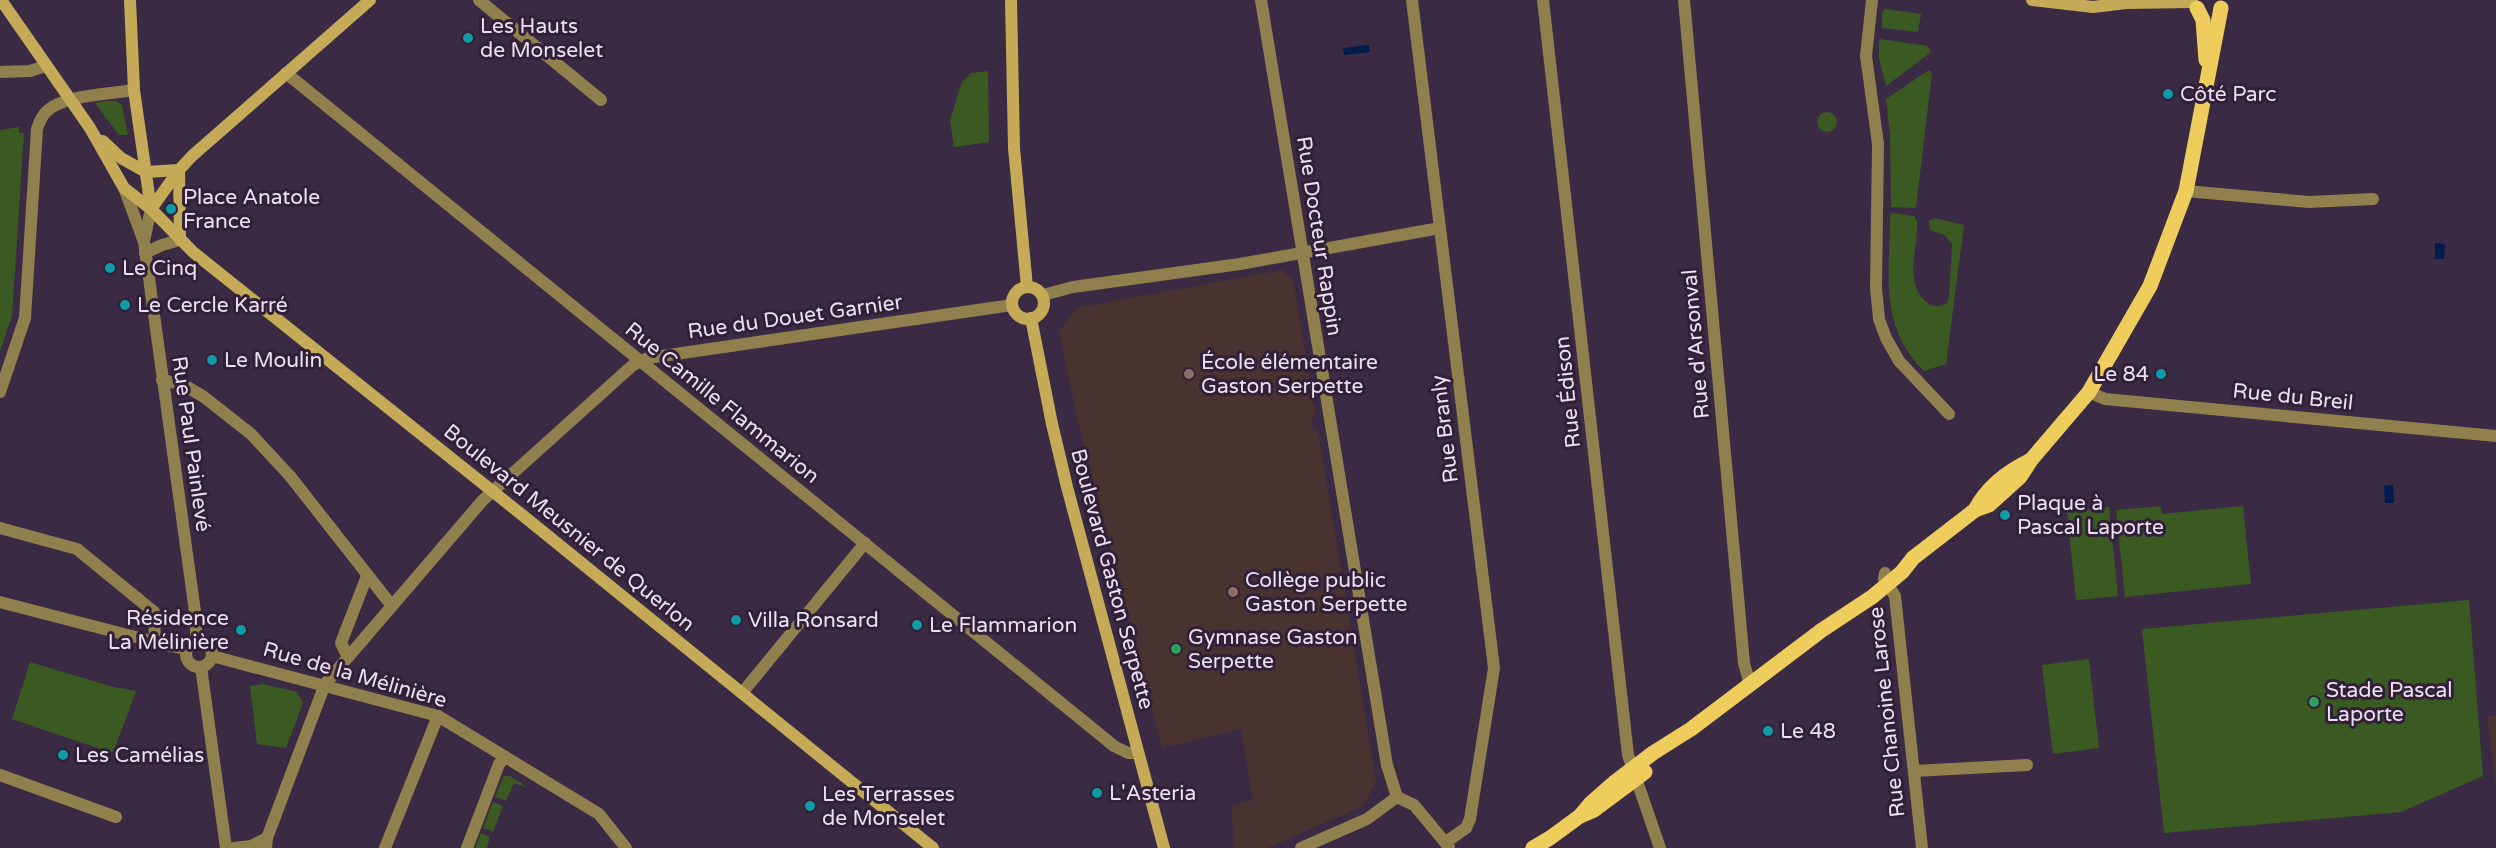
<svg xmlns="http://www.w3.org/2000/svg" width="2496" height="848" font-family="'Varela Round',sans-serif">
	<style>
		.education { fill: #483330 }
		.green { fill: #3b5a22 }
		.water { fill: #001c4e }
		.lines { fill: none; stroke-linecap: round; stroke-linejoin: round }
		.street { stroke: #8f804d; stroke-width: 12 }
		.secondary { stroke: #c5ab57; stroke-width: 12 }
		.primary { stroke: #eecd5c; stroke-width: 15 }
		.culture-dot { fill: #0f9aa8; stroke: #312038; stroke-width: 2 }
		.education-dot { fill: #8d6e63; stroke: #312038; stroke-width: 2 }
		.leisure-dot { fill: #2e9e5b; stroke: #312038; stroke-width: 2 }
		.labels { text-anchor: middle; dominant-baseline: central; stroke-width: 6; stroke-linejoin: round; paint-order: stroke }
		.poi-label { font-size: 21px; fill: #ece1f1; stroke: #312038; text-anchor: start }
		.street-label { font-size: 21px; fill: #ece1f1; stroke: #312038 }
	</style>
	<rect width="100%" height="100%" fill="#3b2a43"/>
	<!-- education -->
	<g class="education">
		<path d="M1282,270L1293,279L1316,417L1311,418L1314,431H1318L1376,782L1363,806L1267,848H1234L1231,806L1253,800L1241,729L1162,748L1077,417L1059,332L1076,308Z"/>
		<path d="M2487,716H2496V788Z"/>
	</g>
	<!-- green -->
	<g class="green">
		<path d="M1885,9L1921,14L1918,32L1882,28V13Z"/>
		<path d="M1879,39L1928,46L1931,52L1886,86L1879,59Z"/>
		<path d="M1929,70L1932,73L1916,208L1891,207L1890,134L1886,99Z"/>
		<path d="M988,71L989,142L954,147L950,120L962,82L971,73Z"/>
		<path d="M105,101H116L122,105L128,135H119L95,103Z"/>
		<circle cx="1827" cy="122" r="10"/>
		<path d="M19,127V133H24L12,316L0,351V130Z"/>
		<path d="M1892,213L1914,216L1917,221C1919,247 1903,279 1925,301C1932,308 1939,307 1947,303L1949,298L1952,244L1944,235L1930,230L1929,221L1935,218L1964,225L1946,364L1924,371C1878,326 1890,273 1890,215Z"/>
		<path d="M2161,506L2162,514L2243,506L2251,584L2125,597L2116,510Z"/>
		<path d="M2109,507L2118,596L2076,600L2067,511Z"/>
		<path d="M2469,600L2483,776L2401,812L2164,833L2142,629Z"/>
		<path d="M2089,659L2099,748L2053,754L2042,665Z"/>
		<path d="M30,662L113,687L136,691L113,753L12,719Z"/>
		<path d="M263,684L297,692L303,703L286,748L257,744L250,686Z"/>
		<path d="M504,776H510L528,788L514,783L506,801L495,797Z"/>
		<path d="M493,802L503,806L493,832L483,828Z"/>
		<path d="M481,833L490,837L487,848H475Z"/>
	</g>
	<!-- water -->
	<g class="water">
		<path d="M1369,45L1370,52L1344,55L1343,48Z"/>
		<path d="M2435,243L2445,244L2444,259H2435Z"/>
		<path d="M2393,485L2394,503H2385L2384,486Z"/>
	</g>
	<g class="lines">
		<!-- street -->
		<g class="street">
			<path d="M479,0L601,100"/>
			<path d="M1261,0L1387,765L1397,797"/>
			<path d="M1412,0L1494,668L1470,819L1466,828L1446,842"/>
			<path d="M1543,0L1628,755L1660,848"/>
			<path d="M1684,0L1744,663L1750,685"/>
			<path d="M1872,0L1866,56L1878,144L1876,288L1879,319L1886,338L1899,361L1949,414"/>
			<path d="M0,72L30,71L45,66"/>
			<path d="M286,73L1114,746L1128,753H1138"/>
			<path d="M124,188L144,242L196,619V641"/>
			<path d="M2186,191L2309,202L2373,199"/>
			<path d="M144,241L151,209"/>
			<path d="M145,253L162,245L180,240"/>
			<path d="M1043,295L1073,287L1240,264L1440,228"/>
			<path d="M162,380L184,385L204,397L251,434L290,476L392,606"/>
			<path d="M0,392L25,318L37,129C39,123 41,117 46,112C62,95 110,94 134,90"/>
			<path d="M2089,392L2105,399L2496,436"/>
			<path d="M0,528L77,549L154,612L155,642"/>
			<path d="M1885,573L1884,579L1895,596L1922,848"/>
			<path d="M0,602L166,645L187,649"/>
			<circle cx="199" cy="654" r="13"/>
			<path d="M212,656L438,716L599,814L626,848"/>
			<path d="M348,657L341,643L367,576"/>
			<path d="M201,667L226,848"/>
			<path d="M742,693L865,543"/>
			<path d="M1914,771L2027,765"/>
			<path d="M0,775L116,817"/>
			<path d="M1397,797L1414,805L1449,847"/>
			<path d="M234,848L251,846L267,838"/>
			<path d="M266,848L267,838L325,684L483,500L633,365L648,358L1012,305"/>
			<path d="M385,848L438,716"/>
			<path d="M467,848L499,764L505,757"/>
			<path d="M1301,848L1367,819L1397,797"/>
		</g>
		<!-- secondary -->
		<g class="secondary">
			<path d="M1,0L90,128L124,188L151,209L193,252L521,514L933,848"/>
			<path d="M130,0L134,90L151,209"/>
			<path d="M1011,0L1014,148L1027,287"/>
			<path d="M2032,0L2093,7L2126,3L2192,2"/>
			<path d="M103,141L121,158L146,172"/>
			<path d="M179,170L180,240"/>
			<path d="M146,172L179,170"/>
			<path d="M151,209L179,170L192,156L370,0"/>
			<circle cx="1028" cy="303" r="16"/>
			<path d="M1031,318L1052,424L1067,487L1164,848"/>
		</g>
		<!-- primary -->
		<g class="primary">
			<path d="M2197,8L2203,20L2206,60"/>
			<path d="M1975,510C1987,487 2008,471 2031,460"/>
			<path d="M1580,816L1590,804L1615,782L1653,753L1691,729L1822,630L1872,597L1902,572L1913,558L1975,510L1989,505L2020,477L2031,460L2089,392L2150,286L2186,191L2221,8"/>
			<path d="M1533,848L1550,838L1580,816L1594,810L1645,772"/>
		</g>
	</g>
	<!-- markers -->
	<g class="culture-dot">
		<circle cx="468" cy="38" r="6"/>
		<circle cx="2168" cy="94" r="6"/>
		<circle cx="171" cy="209" r="6"/>
		<circle cx="110" cy="268" r="6"/>
		<circle cx="125" cy="305" r="6"/>
		<circle cx="212" cy="360" r="6"/>
		<circle cx="2161" cy="374" r="6"/>
		<circle cx="2005" cy="515" r="6"/>
		<circle cx="736" cy="620" r="6"/>
		<circle cx="917" cy="625" r="6"/>
		<circle cx="241" cy="630" r="6"/>
		<circle cx="1768" cy="731" r="6"/>
		<circle cx="63" cy="755" r="6"/>
		<circle cx="1097" cy="793" r="6"/>
		<circle cx="810" cy="806" r="6"/>
	</g>
	<g class="education-dot">
		<circle cx="1189" cy="374" r="6"/>
		<circle cx="1233" cy="592" r="6"/>
	</g>
	<g class="leisure-dot">
		<circle cx="1176" cy="649" r="6"/>
		<circle cx="2314" cy="702" r="6"/>
	</g>
	<g class="labels">
		<!-- poi labels -->
		<g class="poi-label">
			<text x="480" y="26">Les Hauts<tspan x="480" dy="24">de Monselet</tspan></text>
			<text x="2180" y="94">Côté Parc</text>
			<text x="183" y="197">Place Anatole<tspan x="183" dy="24">France</tspan></text>
			<text x="122" y="268">Le Cinq</text>
			<text x="137" y="305">Le Cercle Karré</text>
			<text x="224" y="360">Le Moulin</text>
			<text x="1201" y="362">École élémentaire<tspan x="1201" dy="24">Gaston Serpette</tspan></text>
			<text x="2149" y="374" text-anchor="end">Le 84</text>
			<text x="2017" y="503">Plaque à<tspan x="2017" dy="24">Pascal Laporte</tspan></text>
			<text x="1245" y="580">Collège public<tspan x="1245" dy="24">Gaston Serpette</tspan></text>
			<text x="229" y="618" text-anchor="end">Résidence<tspan x="229" dy="24">La Mélinière</tspan></text>
			<text x="748" y="620">Villa Ronsard</text>
			<text x="929" y="625">Le Flammarion</text>
			<text x="1188" y="637">Gymnase Gaston<tspan x="1188" dy="24">Serpette</tspan></text>
			<text x="2326" y="690">Stade Pascal<tspan x="2326" dy="24">Laporte</tspan></text>
			<text x="1780" y="731">Le 48</text>
			<text x="75" y="755">Les Camélias</text>
			<text x="1109" y="793">L'Asteria</text>
			<text x="822" y="794">Les Terrasses<tspan x="822" dy="24">de Monselet</tspan></text>
		</g>
		<!-- street labels -->
		<g class="street-label">
			<text transform="translate(1319 236) rotate(81)">Rue Docteur Rappin</text>
			<text transform="translate(795 317) rotate(-8)">Rue du Douet Garnier</text>
			<text transform="translate(1696 344) rotate(-95)">Rue d'Arsonval</text>
			<text transform="translate(1568 392) rotate(-96)">Rue Édison</text>
			<text transform="translate(2293 397) rotate(6)">Rue du Breil</text>
			<text transform="translate(722 403) rotate(39)">Rue Camille Flammarion</text>
			<text transform="translate(1445 429) rotate(-97)">Rue Branly</text>
			<text transform="translate(191 444) rotate(82)">Rue Paul Painlevé</text>
			<text transform="translate(569 528) rotate(39)">Boulevard Meusnier de Querlon</text>
			<text transform="translate(1112 579) rotate(75)">Boulevard Gaston Serpette</text>
			<text transform="translate(355 675) rotate(16)">Rue de la Mélinière</text>
			<text transform="translate(1887 712) rotate(-96)">Rue Chanoine Larose</text>
		</g>
	</g>
</svg>
